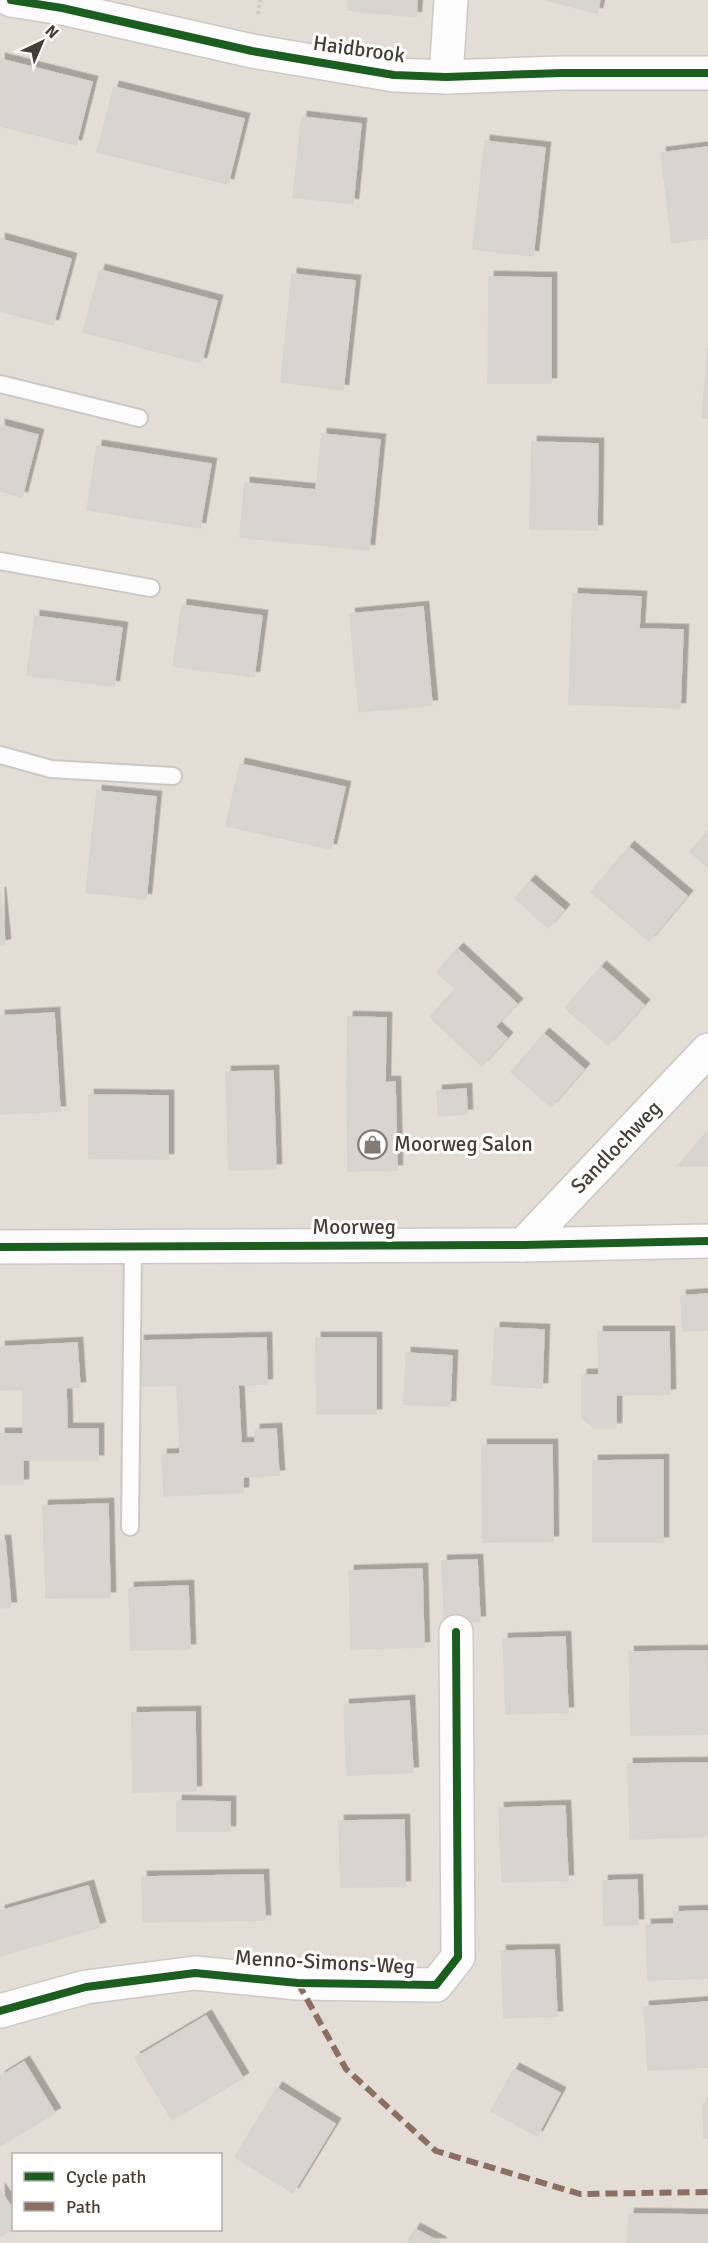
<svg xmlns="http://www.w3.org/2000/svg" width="708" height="2243" font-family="Signika,sans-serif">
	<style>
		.residential { fill: #e4ddd5; fill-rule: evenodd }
		.building { fill: #d8d4cf; stroke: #d8d3ce; stroke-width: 1.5; filter: url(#shadow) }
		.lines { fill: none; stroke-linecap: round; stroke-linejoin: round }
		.service-casing { stroke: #ccc8c4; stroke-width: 20 }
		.minor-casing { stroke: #ccc8c4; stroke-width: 36 }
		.tertiary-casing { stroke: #ccc8c4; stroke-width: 36 }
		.path { stroke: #cecac6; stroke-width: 4; stroke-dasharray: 3 3; stroke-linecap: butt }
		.service { stroke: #fdfcfc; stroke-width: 16 }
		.minor { stroke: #fdfcfc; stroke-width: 33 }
		.tertiary { stroke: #fdfcfc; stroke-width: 33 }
		.quiet { stroke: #8d6e63; stroke-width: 6; stroke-dasharray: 12 6; stroke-linecap: butt }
		.cycleway-casing { stroke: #fff; stroke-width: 11 }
		.cycleway { stroke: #1b5e20; stroke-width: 8 }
		.labels { text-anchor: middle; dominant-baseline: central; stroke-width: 6; stroke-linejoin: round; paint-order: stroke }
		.street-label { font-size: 21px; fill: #463d35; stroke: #fff }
		.poi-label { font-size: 21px; fill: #463d35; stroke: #fff; text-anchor: start }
	</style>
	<defs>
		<filter id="shadow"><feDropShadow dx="5.5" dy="-5.5" stdDeviation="0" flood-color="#0004"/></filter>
	</defs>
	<rect width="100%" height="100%" fill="#f0ece8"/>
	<!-- residential -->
	<path class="residential" d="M0,0H708V2243H0ZM14,2154H220V2230H14Z"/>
	<!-- building -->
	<g class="building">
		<path d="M349,0H417L416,17L348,10Z"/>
		<path d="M545,0H600L597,13Z"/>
		<path d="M0,59L92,82L76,145L0,126Z"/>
		<path d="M114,87L244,119L228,184L97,152Z"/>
		<path d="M302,117L361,124L353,204L293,197Z"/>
		<path d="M485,141L545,148L533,256L473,249Z"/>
		<path d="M708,147V238L672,243L661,153Z"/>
		<path d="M0,239L71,259L53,325L0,311Z"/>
		<path d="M100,270L217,301L201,363L83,332Z"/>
		<path d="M292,274L355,281L343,390L281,382Z"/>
		<path d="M489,277L551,278V383H488Z"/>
		<path d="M708,348V418H702Z"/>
		<path d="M0,425L38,435L22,497L0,491Z"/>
		<path d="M322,434L380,440L369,550L240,537L245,483L316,490Z"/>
		<path d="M532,442L598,444L597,530L530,529Z"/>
		<path d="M97,446L211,464L200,528L87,510Z"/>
		<path d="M573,594L641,597L639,629L683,630L680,708L569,704Z"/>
		<path d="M182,605L262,616L254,677L173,666Z"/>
		<path d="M423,607L432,705L359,712L350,614Z"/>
		<path d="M35,616L122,628L114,686L27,675Z"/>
		<path d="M240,764L345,787L331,849L226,826Z"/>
		<path d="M97,791L156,797L146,899L86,892Z"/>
		<path d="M708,831V867L690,852Z"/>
		<path d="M629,847L687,896L649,941L591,892Z"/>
		<path d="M530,881L564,910L548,928L515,898Z"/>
		<path d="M0,892L5,944L0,945Z"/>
		<path d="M458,949L517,1004L495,1027L437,972Z"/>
		<path d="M601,967L644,1005L608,1045L565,1008Z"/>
		<path d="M455,990L507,1038L482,1066L430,1017Z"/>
		<path d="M54,1013L60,1111L0,1114V1016Z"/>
		<path d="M348,1017L386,1018L385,1083H347Z"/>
		<path d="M544,1034L584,1069L551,1107L511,1072Z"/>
		<path d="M273,1071L276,1169L229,1170L226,1072Z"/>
		<path d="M395,1082L397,1170L348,1171L347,1083Z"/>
		<path d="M466,1089L467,1114L438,1116L437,1091Z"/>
		<path d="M89,1095L168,1096V1159L89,1158Z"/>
		<path d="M708,1131V1166H678Z"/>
		<path d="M708,1294V1330L683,1331L681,1296Z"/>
		<path d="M495,1328L544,1330L542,1388L492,1385Z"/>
		<path d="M598,1332H669L670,1394L616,1395V1428H594L582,1418V1375H599Z"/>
		<path d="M266,1338L267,1384L140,1386L139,1341Z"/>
		<path d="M316,1338H376V1414H317Z"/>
		<path d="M77,1343L80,1387L0,1390V1347Z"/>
		<path d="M406,1353L452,1356L450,1406L404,1404Z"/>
		<path d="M238,1383L241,1443L180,1446L177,1386Z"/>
		<path d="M66,1387L67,1429H98V1460H23V1484H0V1434H23V1389Z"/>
		<path d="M276,1429L279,1475L243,1477V1492L164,1496L162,1455L180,1454V1446L255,1443V1430Z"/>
		<path d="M482,1445H552L553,1541L483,1542Z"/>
		<path d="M663,1460V1542H593V1461Z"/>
		<path d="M108,1504L110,1597L46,1598L43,1506Z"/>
		<path d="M0,1541H5L11,1607L0,1608Z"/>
		<path d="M477,1560L480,1621L445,1623L442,1561Z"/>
		<path d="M422,1569L424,1647L351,1649L349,1571Z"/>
		<path d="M188,1586L190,1649L131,1650L129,1588Z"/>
		<path d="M565,1637L568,1712L506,1714L503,1639Z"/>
		<path d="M707,1651L708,1734L631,1735L629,1652Z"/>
		<path d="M409,1701L413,1772L347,1775L344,1705Z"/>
		<path d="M195,1712L196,1791L133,1792L132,1713Z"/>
		<path d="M708,1763V1836L630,1839L628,1764Z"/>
		<path d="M177,1801L230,1802V1831H177Z"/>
		<path d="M565,1806L568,1880L502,1882L499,1808Z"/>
		<path d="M404,1820L405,1886L341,1887L339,1821Z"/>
		<path d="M263,1875L265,1920L143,1922L142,1877Z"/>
		<path d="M637,1880L638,1924L604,1925L603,1881Z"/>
		<path d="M88,1886L100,1927L0,1956V1911Z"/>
		<path d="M708,1911V1978L648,1980L646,1925L674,1924V1912Z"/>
		<path d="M554,1950L557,2016L504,2018L501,1951Z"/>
		<path d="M708,2002V2067L648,2070L644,2007Z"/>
		<path d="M206,2016L243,2078L172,2120L135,2058Z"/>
		<path d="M24,2062L55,2113L0,2146V2077Z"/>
		<path d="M514,2069L560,2093L537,2136L491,2111Z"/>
		<path d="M277,2088L335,2124L293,2193L235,2157Z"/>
		<path d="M703,2104H708V2138H704Z"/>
		<path d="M0,2190L14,2211V2228L0,2237Z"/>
		<path d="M629,2214L708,2215V2243H628Z"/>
		<path d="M415,2229L441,2243H407Z"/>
	</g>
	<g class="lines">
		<defs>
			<g id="service">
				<path d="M0,384L139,418"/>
				<path d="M0,561L151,588"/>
				<path d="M0,755L51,769L173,776"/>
				<path d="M130,1527L133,1246"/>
			</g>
			<g id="minor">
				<path d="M11,0L62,8L252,51L394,75L446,77L562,73H708"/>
				<path d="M446,77L451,0"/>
				<path d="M523,1245L708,1050"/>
				<path d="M0,2011L86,1987L195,1973L298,1983L436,1985L458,1957L456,1632"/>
			</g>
			<path id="tertiary" d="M0,1247L523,1245L708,1241"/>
		</defs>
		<!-- service casing -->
		<use href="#service" class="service-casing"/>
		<!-- minor casing -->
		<use href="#minor" class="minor-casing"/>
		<!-- tertiary casing -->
		<use href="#tertiary" class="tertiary-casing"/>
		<!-- path -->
		<path class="path" d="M258,14L260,0"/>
		<!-- service -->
		<use href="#service" class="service"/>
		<!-- minor -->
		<use href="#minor" class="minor"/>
		<!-- tertiary -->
		<use href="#tertiary" class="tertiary"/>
		<!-- quiet -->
		<path class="quiet" d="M298,1983L346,2069L436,2151L580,2194L708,2192"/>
		<defs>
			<g id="cycleway">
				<path d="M11,0L62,8L252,51L394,75L446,77L562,73H708"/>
				<path d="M0,1247L523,1245L708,1241"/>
				<path d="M0,2011L86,1987L195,1973L298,1983L436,1985L458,1957L456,1632"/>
			</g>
		</defs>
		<!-- cycleway casing -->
		<use href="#cycleway" class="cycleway-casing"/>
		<!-- cycleway -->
		<use href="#cycleway" class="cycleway"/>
	</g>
	<!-- icons -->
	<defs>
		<symbol id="shop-ring" viewBox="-11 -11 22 22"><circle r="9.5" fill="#fff" stroke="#827a74" stroke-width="1.5"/><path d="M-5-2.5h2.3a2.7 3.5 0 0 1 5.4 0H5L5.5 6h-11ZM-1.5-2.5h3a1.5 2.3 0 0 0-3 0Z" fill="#827a74"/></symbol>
	</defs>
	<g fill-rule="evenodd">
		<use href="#shop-ring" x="356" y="1128" width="33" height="33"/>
	</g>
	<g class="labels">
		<!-- street labels -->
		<g class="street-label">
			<text transform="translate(359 49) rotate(8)">Haidbrook</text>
			<text transform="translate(616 1147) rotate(-46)">Sandlochweg</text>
			<text x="354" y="1227">Moorweg</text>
			<text transform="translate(325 1962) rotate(3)">Menno-Simons-Weg</text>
		</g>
		<!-- poi labels -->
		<g class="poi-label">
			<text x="394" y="1144">Moorweg Salon</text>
		</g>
	</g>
	<!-- legend -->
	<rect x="12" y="2153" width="210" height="78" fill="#ffffff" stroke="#b5b1ae" stroke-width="1.5"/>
	<rect x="24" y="2172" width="30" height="9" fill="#1b5e20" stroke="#b5b1ae" stroke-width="1.5"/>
	<text x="66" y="2183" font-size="18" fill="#463d35">Cycle path</text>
	<rect x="24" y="2202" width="30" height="9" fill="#8d6e63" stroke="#b5b1ae" stroke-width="1.5"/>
	<text x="66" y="2213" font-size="18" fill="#463d35">Path</text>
	<!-- north arrow -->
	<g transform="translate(42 42) rotate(44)" stroke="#ffffff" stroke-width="4.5" paint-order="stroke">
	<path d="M0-4.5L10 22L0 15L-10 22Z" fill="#463d35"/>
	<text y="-9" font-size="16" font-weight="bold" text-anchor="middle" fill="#463d35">N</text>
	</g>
</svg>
